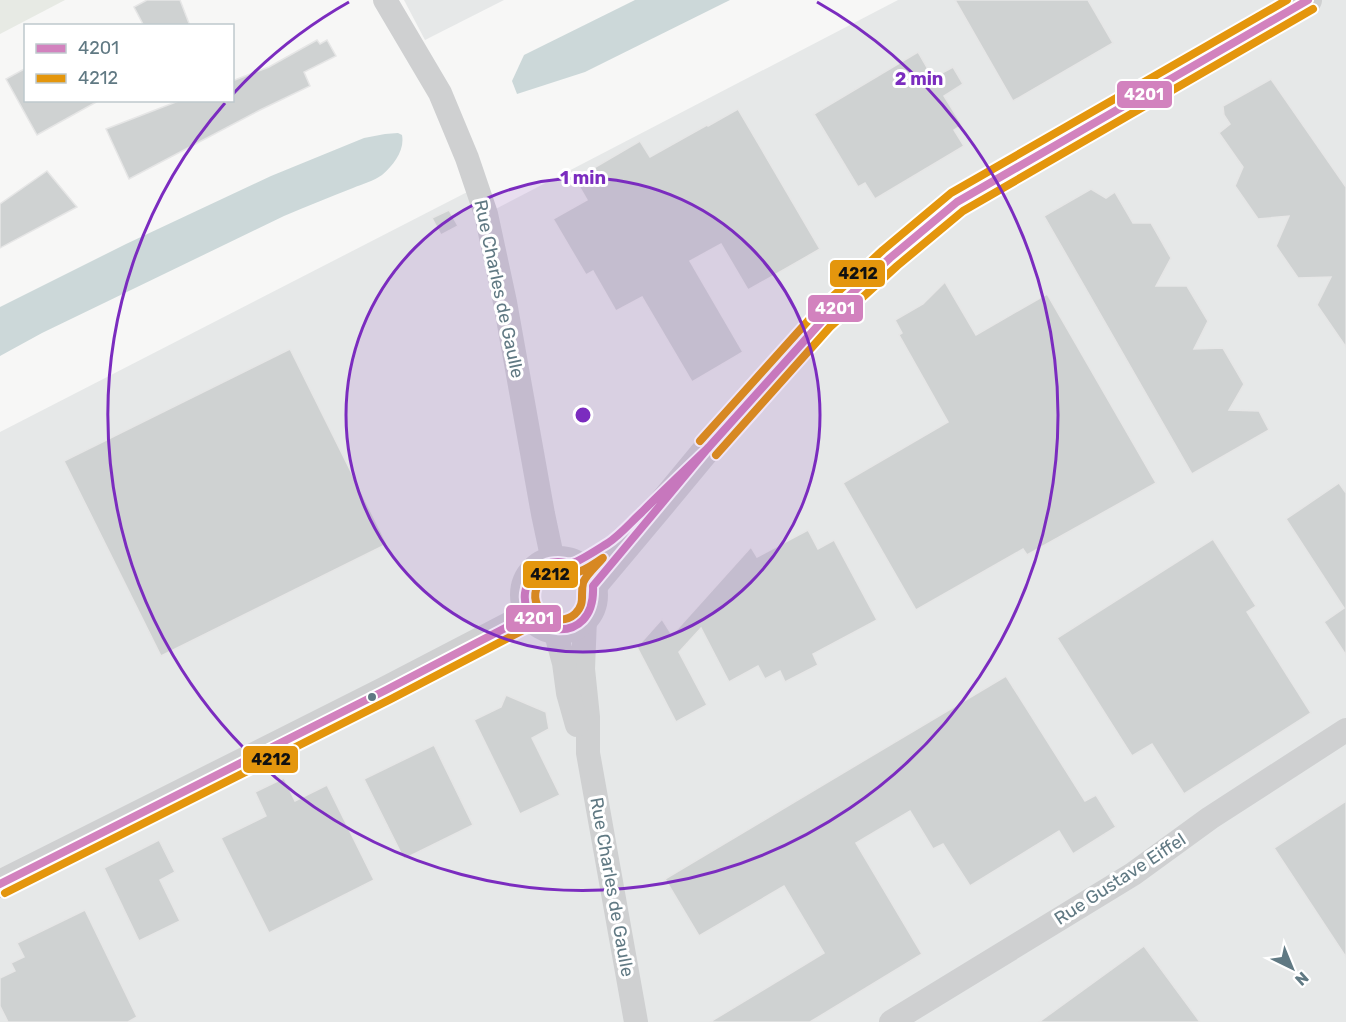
<svg xmlns="http://www.w3.org/2000/svg" width="1346" height="1022" font-family="Rubik,sans-serif">
	<style>
		.built { fill: #e6e8e8 }
		.green { fill: #e7eae4 }
		.water { fill: #ccd8d9 }
		.building { fill: #cfd2d2; stroke: #e6e6e6; stroke-width: 1.5 }
		.lines { fill: none; stroke-linecap: round; stroke-linejoin: round }
		.minor { stroke: #cfd0d1; stroke-width: 24 }
		.tertiary { stroke: #cfd0d1; stroke-width: 28 }
		.bus-1-casing { stroke: #fff; stroke-width: 12 }
		.bus-2-casing { stroke: #fff; stroke-width: 12 }
		.bus-1 { stroke: #d282be; stroke-width: 8 }
		.bus-2 { stroke: #e4960d; stroke-width: 8 }
		.ring { fill: none; stroke: #7b2cbf; stroke-width: 3 }
		.bus-dot { fill: #607983; stroke: #fff; stroke-width: 2 }
		.labels { text-anchor: middle; dominant-baseline: central; stroke-width: 6; stroke-linejoin: round; paint-order: stroke }
		.street-label { font-size: 18px; fill: #607983; stroke: #fff }
		.centre { fill: #7b2cbf; stroke: #fff; stroke-width: 3 }
		.ring-label { font-size: 18px; text-anchor: middle; font-weight: bold; fill: #7b2cbf; stroke: #fff; stroke-width: 6; stroke-linejoin: round; paint-order: stroke }
		.line-badge { stroke: #fff; stroke-width: 2 }
		.badge-label { font-size: 16px; text-anchor: middle; font-weight: bold; fill: #fff }
		.pale-badge-label { font-size: 16px; text-anchor: middle; font-weight: bold; fill: #111 }
	</style>
	<rect width="100%" height="100%" fill="#f7f7f6"/>
	<!-- built -->
	<g class="built">
		<path d="M404,0H504L425,40Z"/>
		<path d="M898,0H1346V1022H0V432L477,187L486,214Z"/>
	</g>
	<!-- green -->
	<path class="green" d="M0,0H65L0,34Z"/>
	<!-- water -->
	<g class="water">
		<path d="M635,0H730L585,72L517,94L512,81L524,55Z"/>
		<path d="M398,133L402,135C405,150 394,165 382,175C374,181 362,184 353,188C330,197 307,206 284,216L42,333L0,356V307L126,244L271,176L364,138L385,134Z"/>
	</g>
	<!-- building -->
	<g class="building">
		<path d="M147,0H180L190,26H144L134,7Z"/>
		<path d="M955,0H1088L1113,43L1013,101Z"/>
		<path d="M317,40L320,44L327,40L336,56L304,72L310,86L260,110L129,179L106,129L181,100H232V81L269,67Z"/>
		<path d="M918,52L933,78L953,67L963,84L944,96L962,125L954,130L964,146L875,199L865,183L858,187L814,114Z"/>
		<path d="M26,68V100H100L37,135L6,79Z"/>
		<path d="M1271,79L1346,187V347L1317,305L1331,277L1298,278L1276,246L1289,216L1258,219L1235,186L1243,167L1219,133L1230,124L1224,115L1223,106Z"/>
		<path d="M738,109L820,249L748,290L721,244L690,261L743,352L692,382L642,297L616,311L593,271L586,275L553,219L587,200L575,179L640,141L650,157L707,125L708,126Z"/>
		<path d="M47,171L77,207L0,248V204Z"/>
		<path d="M1091,189L1106,198L1115,192L1133,223H1151L1171,258L1156,286H1187L1208,321L1194,349L1223,348L1244,384L1229,410L1259,411L1269,430L1192,474L1044,216Z"/>
		<path d="M449,210L458,226L441,235L432,218Z"/>
		<path d="M945,282L976,335L1047,294L1156,483L1027,555L1023,549L916,610L843,483L948,422L899,335L902,333L895,320L923,304Z"/>
		<path d="M290,349L387,544L161,656L64,461Z"/>
		<path d="M1339,483L1346,493V655L1324,622L1344,608L1286,519Z"/>
		<path d="M808,530L818,549L834,540L877,620L813,654L818,665L785,682L780,671L765,679L758,666L729,682L701,628L679,652L707,705L676,722L637,647L662,619L672,635L751,547L757,557Z"/>
		<path d="M1213,539L1256,606L1247,612L1311,713L1184,794L1152,744L1132,756L1057,638Z"/>
		<path d="M1006,676L1085,801L1096,795L1116,827L1073,854L1059,831L970,886L943,844L933,849L910,811L856,843L922,954L810,1022H710L824,953L784,886L699,936L665,879Z"/>
		<path d="M506,695L546,712L549,729L532,738L560,795L520,814L474,720L501,707Z"/>
		<path d="M434,745L473,825L404,859L364,779Z"/>
		<path d="M284,778L295,801L327,785L374,880L269,933L221,838L266,816L255,792Z"/>
		<path d="M1346,801V957L1274,848Z"/>
		<path d="M159,840L175,872L160,880L180,921L139,941L104,868Z"/>
		<path d="M85,910L137,1017L128,1022H8L0,1006V978L15,971L11,963L24,957L17,943Z"/>
		<path d="M1144,946L1200,1022H1039Z"/>
	</g>
	<g class="lines">
		<!-- minor -->
		<g class="minor">
			<path d="M385,0L440,93L467,158L486,214L505,302L543,514L553,561"/>
			<path d="M585,619L583,669L588,717V753L636,1022"/>
			<path d="M555,630L564,663L568,693L577,725"/>
			<path d="M891,1022L1133,874L1210,818L1346,730"/>
		</g>
		<!-- tertiary -->
		<g class="tertiary">
			<circle cx="559" cy="595" r="35"/>
			<path d="M593,586L660,506L708,448L823,320L890,258L957,202L1308,0"/>
			<path d="M0,884L386,690L530,615"/>
		</g>
		<defs>
			<g id="bus-1">
				<path d="M708,448L593,586C596,650 520,635 525,593C526,586 528,578 534,573C540,566 549,562 558,562C563,562 568,564 572,563C579,562 601,547 608,543C620,535 631,522 642,512C664,490 686,469 708,448Z"/>
				<path d="M708,448L823,320L890,258L957,202L1308,0"/>
				<path d="M0,884L386,690L530,615"/>
			</g>
			<g id="bus-2">
				<path d="M700,441L816,312L883,250L951,193L1287,0"/>
				<path d="M716,455L830,327L897,266L963,211L1313,9"/>
				<path d="M603,558C598,564 585,576 583,583C580,595 586,603 575,614C558,629 530,611 536,590C539,579 550,572 561,572C565,573 570,574 574,573C584,572 595,563 603,558Z"/>
				<path d="M5,893L391,699L535,624"/>
			</g>
		</defs>
		<!-- bus-1 casing -->
		<use href="#bus-1" class="bus-1-casing"/>
		<!-- bus-2 casing -->
		<use href="#bus-2" class="bus-2-casing"/>
		<!-- bus-1 -->
		<use href="#bus-1" class="bus-1"/>
		<!-- bus-2 -->
		<use href="#bus-2" class="bus-2"/>
	</g>
	<!-- distance rings -->
	<circle cx="583" cy="415" r="237" fill="#7b2cbf" fill-opacity=".12"/>
	<g class="ring">
		<circle cx="583" cy="415" r="237"/>
		<path d="M233 94A475 475 0 0 1 349 2M817 2A475 475 0 1 1 225 103"/>
	</g>
	<!-- markers -->
	<circle class="bus-dot" cx="372" cy="697" r="5"/>
	<g class="labels">
		<!-- street labels -->
		<g class="street-label">
			<text transform="translate(499 289) rotate(78)">Rue Charles de Gaulle</text>
			<text transform="translate(1120 879) rotate(-33)">Rue Gustave Eiffel</text>
			<text transform="translate(612 887) rotate(80)">Rue Charles de Gaulle</text>
		</g>
	</g>
	<circle cx="583" cy="415" r="9" class="centre"/>
	<g class="ring-label">
		<text x="919" y="85">2 min</text>
		<text x="583" y="184">1 min</text>
	</g>
	<g class="line-badge">
		<rect x="1116" y="80" width="57" height="29" rx="6" fill="#d282be"/>
		<rect x="829" y="259" width="57" height="29" rx="6" fill="#e4960d"/>
		<rect x="807" y="294" width="57" height="29" rx="6" fill="#d282be"/>
		<rect x="522" y="560" width="57" height="29" rx="6" fill="#e4960d"/>
		<rect x="505" y="604" width="57" height="29" rx="6" fill="#d282be"/>
		<rect x="242" y="745" width="57" height="29" rx="6" fill="#e4960d"/>
	</g>
	<g class="badge-label">
		<text x="1144" y="100">4201</text>
		<text x="835" y="314">4201</text>
		<text x="534" y="624">4201</text>
	</g>
	<g class="pale-badge-label">
		<text x="858" y="279">4212</text>
		<text x="550" y="580">4212</text>
		<text x="271" y="765">4212</text>
	</g>
	<!-- legend -->
	<rect x="24" y="24" width="210" height="78" fill="#ffffff" stroke="#bfc9cd" stroke-width="1.5"/>
	<rect x="36" y="44" width="30" height="9" fill="#d282be" stroke="#bfc9cd" stroke-width="1.5"/>
	<text x="78" y="54" font-size="18" fill="#607983">4201</text>
	<rect x="36" y="74" width="30" height="9" fill="#e4960d" stroke="#bfc9cd" stroke-width="1.5"/>
	<text x="78" y="84" font-size="18" fill="#607983">4212</text>
	<!-- north arrow -->
	<g transform="translate(1292 968) rotate(137)" stroke="#ffffff" stroke-width="4.5" paint-order="stroke">
	<path d="M0-4.5L10 22L0 15L-10 22Z" fill="#607983"/>
	<text y="-9" font-size="16" font-weight="bold" text-anchor="middle" fill="#607983">N</text>
	</g>
</svg>
